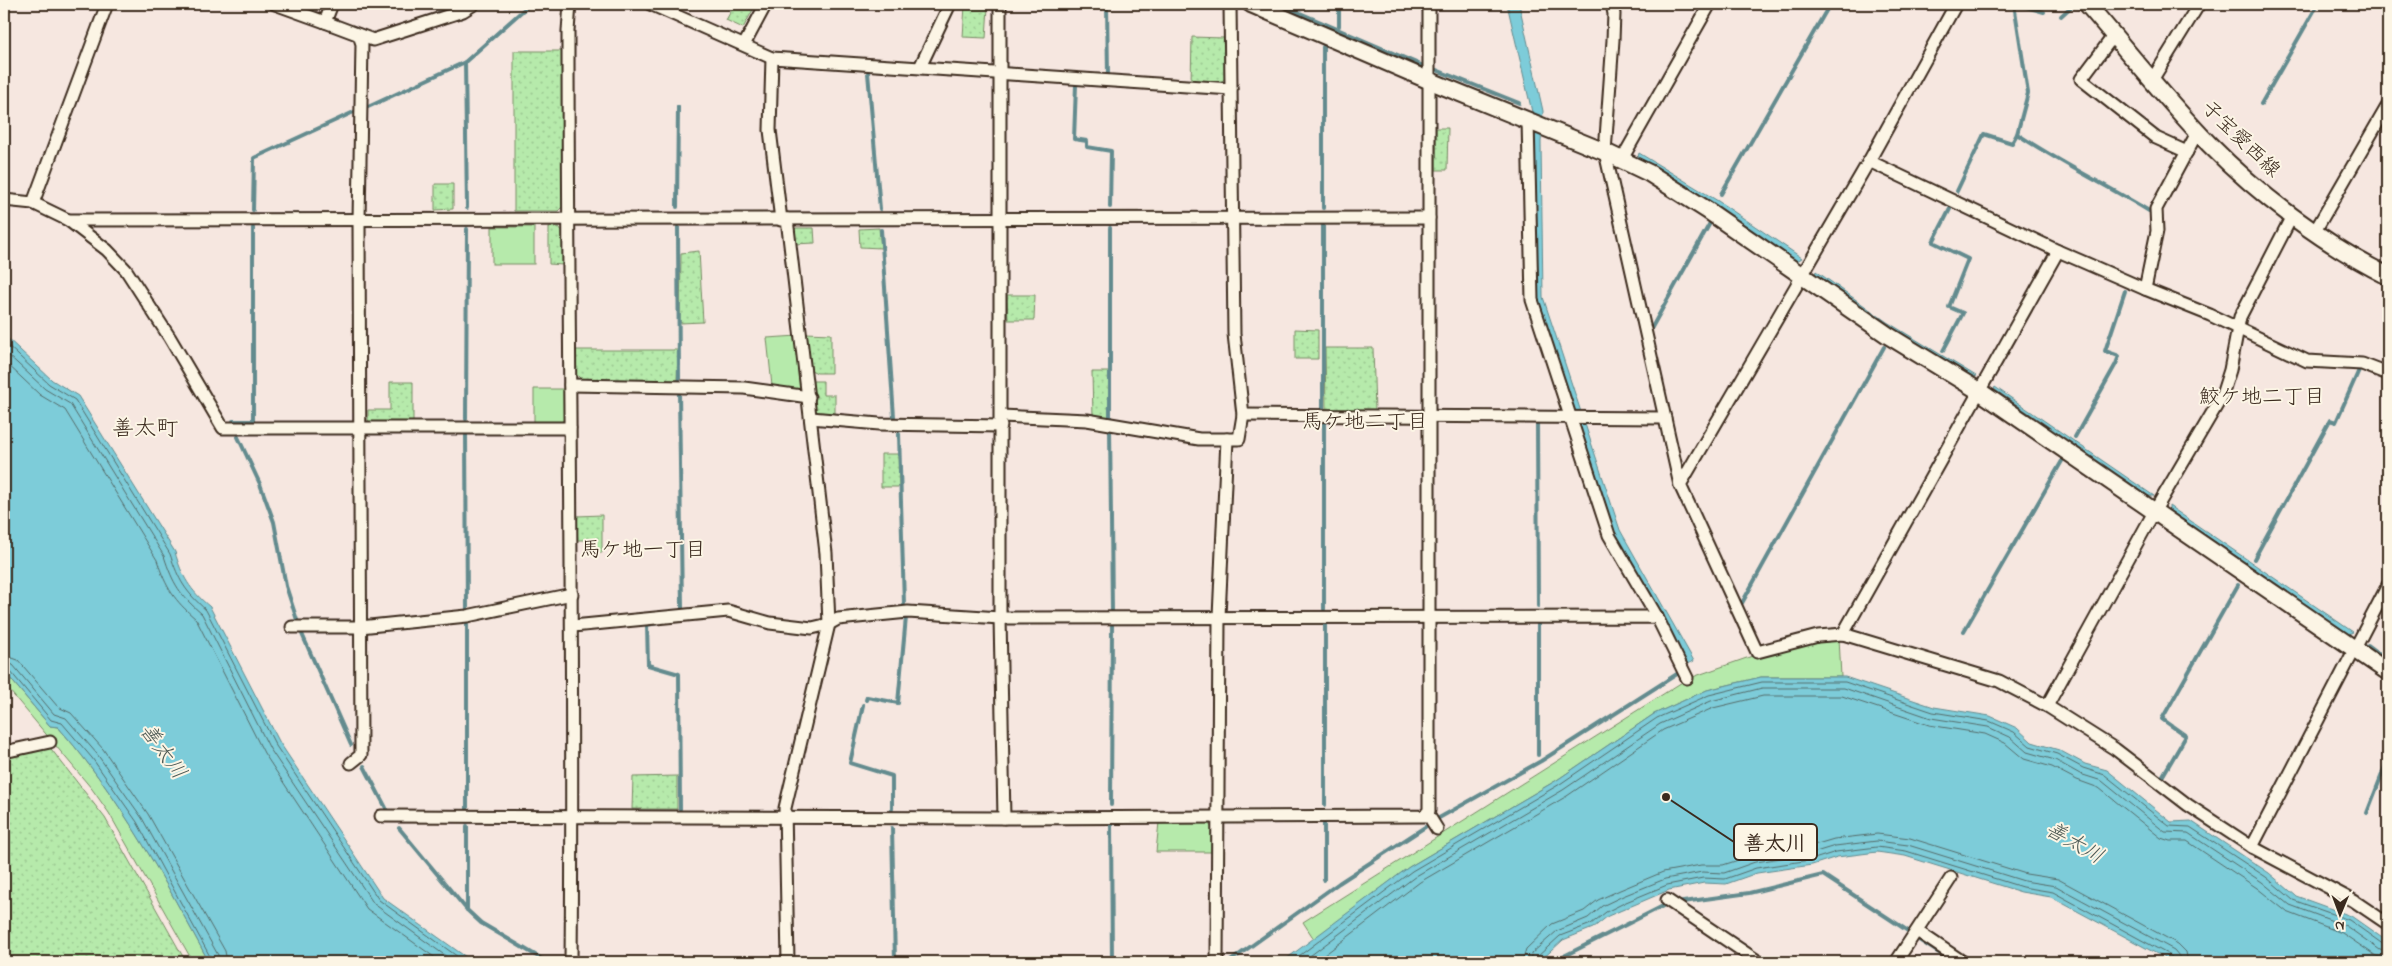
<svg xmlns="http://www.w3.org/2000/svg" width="2392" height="966" font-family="'Indie Flower','Klee One',sans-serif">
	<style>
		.grass { fill: #b6eaab; stroke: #788a64 }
		.park { fill: url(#park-dots); stroke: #788a64 }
		.water { fill: #7dccd9; stroke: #638b8e }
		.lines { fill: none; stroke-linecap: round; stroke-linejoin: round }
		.shore { stroke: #556b69; stroke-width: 1 }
		.stream { stroke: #638b8e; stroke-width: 4 }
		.street-casing { stroke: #3b2a1e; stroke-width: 15 }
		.secondary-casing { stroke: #3b2a1e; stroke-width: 20 }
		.street { stroke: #fcf5e5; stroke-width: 11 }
		.secondary { stroke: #fcf5e5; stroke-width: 16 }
		.labels { text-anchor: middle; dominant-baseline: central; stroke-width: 4; stroke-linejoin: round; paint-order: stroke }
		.street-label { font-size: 20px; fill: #3b2a1e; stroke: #fcf5e5 }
		.neighbourhood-label { font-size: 21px; fill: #3b2a1e; stroke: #fcf5e5 }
		.water-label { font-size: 21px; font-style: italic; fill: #4f5b56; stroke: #fcf5e5 }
		.quarter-label { font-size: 22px; fill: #3b2a1e; stroke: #fcf5e5 }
		.leader { fill: none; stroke: #3b2a1e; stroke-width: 2 }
		.callout-dot { fill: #3b2a1e; stroke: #fcf5e5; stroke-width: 2 }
		.callout { fill: #fcf5e5; stroke: #3b2a1e; stroke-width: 2 }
		.callout-label { font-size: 21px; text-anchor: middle; font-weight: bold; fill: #3b2a1e }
	</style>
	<defs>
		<pattern id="park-dots" width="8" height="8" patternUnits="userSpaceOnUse" patternTransform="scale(1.25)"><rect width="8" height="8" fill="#b6eaab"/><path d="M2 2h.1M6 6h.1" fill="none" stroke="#9dc993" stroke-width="1.8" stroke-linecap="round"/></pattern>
	</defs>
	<rect width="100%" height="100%" fill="#f6e7e0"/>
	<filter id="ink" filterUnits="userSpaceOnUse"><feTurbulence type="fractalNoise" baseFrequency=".02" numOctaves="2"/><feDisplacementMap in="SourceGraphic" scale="10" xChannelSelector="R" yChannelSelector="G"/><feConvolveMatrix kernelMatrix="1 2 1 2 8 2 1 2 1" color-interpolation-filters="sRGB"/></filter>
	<g filter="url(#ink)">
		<!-- grass -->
		<g class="grass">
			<rect x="492" y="227" width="42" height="37"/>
			<path d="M798,336L802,391L772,386L767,338Z"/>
			<path d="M534,389H564L565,418L562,422H534Z"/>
			<path d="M1839,637L1841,677H1761L1707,690L1654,714L1557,780L1409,867L1314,939L1303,922L1687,679L1758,654Z"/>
			<path d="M4,671L50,726L58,727C121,798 164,879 209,962H193L109,813L92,789L4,684Z"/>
			<path d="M1159,822H1207L1213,829V852H1156Z"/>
		</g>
		<!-- park -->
		<g class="park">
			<path d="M735,4H756L743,28L726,20Z"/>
			<path d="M965,5L988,7L986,38L963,37Z"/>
			<path d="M1192,37L1224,38L1225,79L1218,83L1191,82Z"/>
			<path d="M514,51H562L563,206L558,211H514Z"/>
			<path d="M1436,128H1448L1447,170H1436Z"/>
			<path d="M435,184H453V209L435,210Z"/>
			<path d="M549,227H559L563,232V265L549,264Z"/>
			<path d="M796,228H814L815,243L794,244L792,232Z"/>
			<path d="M879,228L881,248L860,247L859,229Z"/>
			<path d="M699,251L703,322L680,323L681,253Z"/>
			<path d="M1007,295H1035L1034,320H1008Z"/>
			<path d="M1295,329L1318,330V359H1295Z"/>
			<path d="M806,333L831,334V373H817L809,369Z"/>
			<path d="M1325,348H1373L1375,411H1326Z"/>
			<path d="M575,350H678L677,381L582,380L575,373Z"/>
			<path d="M1092,372H1111V419L1093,417Z"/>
			<path d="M811,381H823V395H835V418L820,416L814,412Z"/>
			<path d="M390,382H413V423H371L368,420V410H390Z"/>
			<path d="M881,454H898L899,487H881Z"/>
			<path d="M602,515V553H592L591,540H577V516Z"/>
			<path d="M48,745L105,818L186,962H4V758L7,755Z"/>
			<path d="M677,776V809H632L633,777Z"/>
		</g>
		<!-- water -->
		<g class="water">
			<path d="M1507,4H1519L1543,111L1541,142L1543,297L1620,530L1694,661L1688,664L1614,532L1537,298L1532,112Z"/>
			<path d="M1639,153L1718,201L1802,258L1797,261L1715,205L1638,157Z"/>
			<path d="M1816,271L1887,322L1976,376L1972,377L1886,325L1815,274Z"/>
			<path d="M4,335L52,380L78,396L175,552C182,577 190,590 210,607L280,743L383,898L473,962H209C164,879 121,798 58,727L50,726L4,671Z"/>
			<path d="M1995,387L2154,496H2149L1994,389Z"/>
			<path d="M2169,506L2353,632L2348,634L2169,510Z"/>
			<path d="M1761,677H1845L1934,707L1990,716L2017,728L2032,742L2059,750L2085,764L2107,770L2171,822L2191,821L2269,873L2296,896L2351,916L2388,942V962H2172L2051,897L2021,892L1905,856L1877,852L1837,857L1812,865L1757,873L1726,884L1704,883L1669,890L1608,916L1593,928L1563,940L1539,962H1282L1409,867L1557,780L1654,714L1707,690Z"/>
		</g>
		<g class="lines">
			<!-- shore -->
			<g class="shore">
				<path d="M4,342L49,384L75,400L170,554C179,581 185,591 206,610L276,746L379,900L465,962"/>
				<path d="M4,351L45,389L70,404L164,556C173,584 180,595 202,614L270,749L374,904L454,962"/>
				<path d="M4,361L40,395L65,410L157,560C166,588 174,600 196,619L264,753L367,909L441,962"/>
				<path d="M4,655L18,660L58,707L71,713L103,749L148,814L225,951L227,962"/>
				<path d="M4,662L13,665L54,714L66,718L97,754L142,818L218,955L220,962"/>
				<path d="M4,669L10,671L51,720L62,723L92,758L137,822L213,962"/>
				<path d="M1291,962L1412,871L1560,784L1657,718L1709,695L1762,682H1845L1933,712L1989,721L2014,732L2030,746L2057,754L2083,768L2105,775L2169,826L2190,827L2266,877L2293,900L2349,920L2384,945L2388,946"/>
				<path d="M1302,962L1416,876L1563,790L1660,724L1711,701L1762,688H1844L1931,718L1988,727L2010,737L2027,752L2055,760L2080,774L2102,781L2165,832L2188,833L2262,882L2290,905L2346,926L2380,950L2388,952"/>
				<path d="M1315,962L1420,882L1567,796L1663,730L1713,708L1763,696H1842L1929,725L1985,734L2005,743L2024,759L2052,767L2077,780L2099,788L2161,838L2170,841H2187L2257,888L2287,912L2342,933L2376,956L2388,959"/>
				<path d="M1522,962L1526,949L1552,924L1584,911L1598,900L1620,890L1663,872L1701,865H1723L1754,855L1807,847L1834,839L1877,834L1910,838L2026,874L2058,879L2178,944L2186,952L2188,962"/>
				<path d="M1529,962L1532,953L1557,931L1588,918L1602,906L1623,896L1665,879L1702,872L1724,873L1755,862L1809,854L1835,846L1877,841L1908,845L2024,881L2056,886L2174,950L2179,956L2180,962"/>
				<path d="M1536,962L1537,957L1560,936L1591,924L1606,912L1626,902L1667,885L1703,878L1725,879L1756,868L1811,860L1836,852L1877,847L1906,851L2022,887L2053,892L2171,956L2174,962"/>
			</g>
			<!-- stream -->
			<g class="stream">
				<path d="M294,4L313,11"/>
				<path d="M1107,4L1108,76"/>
				<path d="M1279,4L1421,65"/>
				<path d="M2016,4L2044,12"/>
				<path d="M438,13L441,12L444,4"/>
				<path d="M2061,16L2074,4"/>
				<path d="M1339,26V4"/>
				<path d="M465,62L467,208"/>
				<path d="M1434,69L1519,103"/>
				<path d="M868,73L880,209"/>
				<path d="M1076,85L1074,139L1087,141V147L1111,151L1110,207"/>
				<path d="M2261,104L2318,4"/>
				<path d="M368,107L465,62L530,4"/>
				<path d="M2017,134C2060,163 2105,184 2149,211"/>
				<path d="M1957,191L1984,134L2012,143L2017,134L2028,93L2014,4"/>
				<path d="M1721,194L1830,4"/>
				<path d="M677,207L678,107"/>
				<path d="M1323,208V47"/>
				<path d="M253,210L254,158L356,111"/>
				<path d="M678,227L679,379"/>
				<path d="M881,230L894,417"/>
				<path d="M1651,329L1710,223"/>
				<path d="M1943,351L1963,313L1949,307L1968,259L1933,242L1950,209"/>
				<path d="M679,392L682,608"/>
				<path d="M1323,410V225"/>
				<path d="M1110,417V228"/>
				<path d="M466,419L467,229"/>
				<path d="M233,421H253V228"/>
				<path d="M1537,423L1538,606"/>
				<path d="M1110,427L1112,611"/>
				<path d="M466,432L467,612"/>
				<path d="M899,434L904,604"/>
				<path d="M238,437L260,484L274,522L286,586L297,620"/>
				<path d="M2075,437L2116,364L2119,356L2105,351L2125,291"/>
				<path d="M2254,559L2330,420L2336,422L2359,370"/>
				<path d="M1742,603L1884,347"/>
				<path d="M1324,609V423"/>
				<path d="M658,623L647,625L648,665L679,674L680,809"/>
				<path d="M1964,631L2062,461"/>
				<path d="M302,634L351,745"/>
				<path d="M2368,646L2388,661"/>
				<path d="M866,700L867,697L898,703L906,617"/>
				<path d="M863,705L850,763L892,776V809"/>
				<path d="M1538,755V623"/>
				<path d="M364,766L386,808"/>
				<path d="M2162,777L2186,736L2162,719L2238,585"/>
				<path d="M1111,805L1112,625"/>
				<path d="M1325,805V621"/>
				<path d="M467,810V624"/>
				<path d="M2367,813L2388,759"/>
				<path d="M1439,818L1541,761L1677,674"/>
				<path d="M1324,824V880"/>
				<path d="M1111,825L1112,962"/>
				<path d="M399,828L467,910L481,923L547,962"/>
				<path d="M892,828L895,962"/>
				<path d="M1676,903L1749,893L1823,875L1911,933"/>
				<path d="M467,910V826"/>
				<path d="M1916,938L1953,962"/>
				<path d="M1566,955L1577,962"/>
				<path d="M1229,962L1339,883L1425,827"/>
				<path d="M1559,962L1566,955L1663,906"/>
			</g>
			<defs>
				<g id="street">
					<path d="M275,4L325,22"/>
					<path d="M332,4L325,22L373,40L463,11L474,4"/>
					<path d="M570,4L568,31C568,341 574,652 571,962"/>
					<path d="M650,4L772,58L1231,89"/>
					<path d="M1000,4V618L1004,818"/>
					<path d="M1612,4L1614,14L1613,40L1605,152L1680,485L1757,652L1818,636L1843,634L1999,681L2047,706L2115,749L2188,805L2252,847L2354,901L2388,924"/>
					<path d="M2385,4L2388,6"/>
					<path d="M2114,35L2081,79L2156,138L2187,152"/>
					<path d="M744,45L766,4"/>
					<path d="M772,58L770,130L781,220"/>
					<path d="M920,67L950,4"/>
					<path d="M2152,80L2199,4"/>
					<path d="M1528,120L1532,300L1609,535L1657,617"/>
					<path d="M1622,159L1710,4"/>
					<path d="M1869,161L2058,251L2145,289L2210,315L2307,361L2362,364L2388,374"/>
					<path d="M4,200L33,203L68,220L107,250L126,270L170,338L223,428H570"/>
					<path d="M33,203L107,4"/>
					<path d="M787,219L826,553L829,624L785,808L788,962"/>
					<path d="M68,220L1429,218"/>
					<path d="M2315,231L2388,105"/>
					<path d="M2145,289L2157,231L2156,209L2198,131"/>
					<path d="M570,385L744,388L809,397"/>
					<path d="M1243,415L1665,418"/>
					<path d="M1001,416L1087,420L1199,439H1239L1243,415L1234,334L1230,4"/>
					<path d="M811,418L879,424L1001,426"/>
					<path d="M1680,485L1869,161L1956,4"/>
					<path d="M573,626L728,611L770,623L812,628L829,624L838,619L908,612L1000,618L1657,617L1687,678"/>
					<path d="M292,627H360L467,616L572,594"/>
					<path d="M1843,634L2058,251"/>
					<path d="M2047,706L2154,512L2221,398L2230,370L2240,317L2292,216"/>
					<path d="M4,752L50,742"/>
					<path d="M351,763L361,755L359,220L362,44L359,35"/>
					<path d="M1427,813L1437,829"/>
					<path d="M381,816L1004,818L1424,816L1429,811V4"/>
					<path d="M2252,847L2388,585"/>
					<path d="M1667,900L1759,962"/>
					<path d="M1917,931L1963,962"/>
					<path d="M1217,962L1219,617L1227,439"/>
					<path d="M1896,962L1951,878"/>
				</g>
				<g id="secondary">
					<path d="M1251,4L1428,80L1605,152L1649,173L1707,210L1889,336L1979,391L2388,672"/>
					<path d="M2087,4C2127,50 2166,100 2209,144C2259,195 2324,244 2388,276"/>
				</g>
			</defs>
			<!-- street casing -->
			<use href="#street" class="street-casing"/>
			<!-- secondary casing -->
			<use href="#secondary" class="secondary-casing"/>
			<!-- street -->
			<use href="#street" class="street"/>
			<!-- secondary -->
			<use href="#secondary" class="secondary"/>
		</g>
	</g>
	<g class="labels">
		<!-- street labels -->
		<g class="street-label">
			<text transform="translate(2240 140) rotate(44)">子宝愛西線</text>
		</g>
		<!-- neighbourhood labels -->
		<g class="neighbourhood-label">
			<text x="2262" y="398">鮫ケ地二丁目</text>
			<text x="1365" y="423">馬ケ地二丁目</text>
			<text x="643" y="551">馬ケ地一丁目</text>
		</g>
		<!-- water labels -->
		<g class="water-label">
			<text transform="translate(162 752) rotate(54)">善太川</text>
			<text transform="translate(2074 844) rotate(30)">善太川</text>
		</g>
		<!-- quarter labels -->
		<g class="quarter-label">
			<text x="145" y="430">善太町</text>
		</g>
	</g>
	<!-- callouts -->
	<path class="leader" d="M1666 797L1734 842"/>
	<circle class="callout-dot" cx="1666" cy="797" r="5"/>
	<rect class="callout" x="1734" y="824" width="83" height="36" rx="5"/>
	<g class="callout-label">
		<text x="1775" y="850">善太川</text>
	</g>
	<!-- margin -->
	<rect width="2392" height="966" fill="none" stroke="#fcf5e5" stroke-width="20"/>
	<rect x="10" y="10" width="2372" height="946" fill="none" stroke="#3b2a1e" stroke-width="2" filter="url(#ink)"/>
	<!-- north arrow -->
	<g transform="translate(2340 914) rotate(181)" stroke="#fcf5e5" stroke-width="4" paint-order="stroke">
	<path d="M0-4L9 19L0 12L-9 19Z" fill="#3b2a1e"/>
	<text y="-8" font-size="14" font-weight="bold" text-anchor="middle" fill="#3b2a1e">N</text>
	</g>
</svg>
